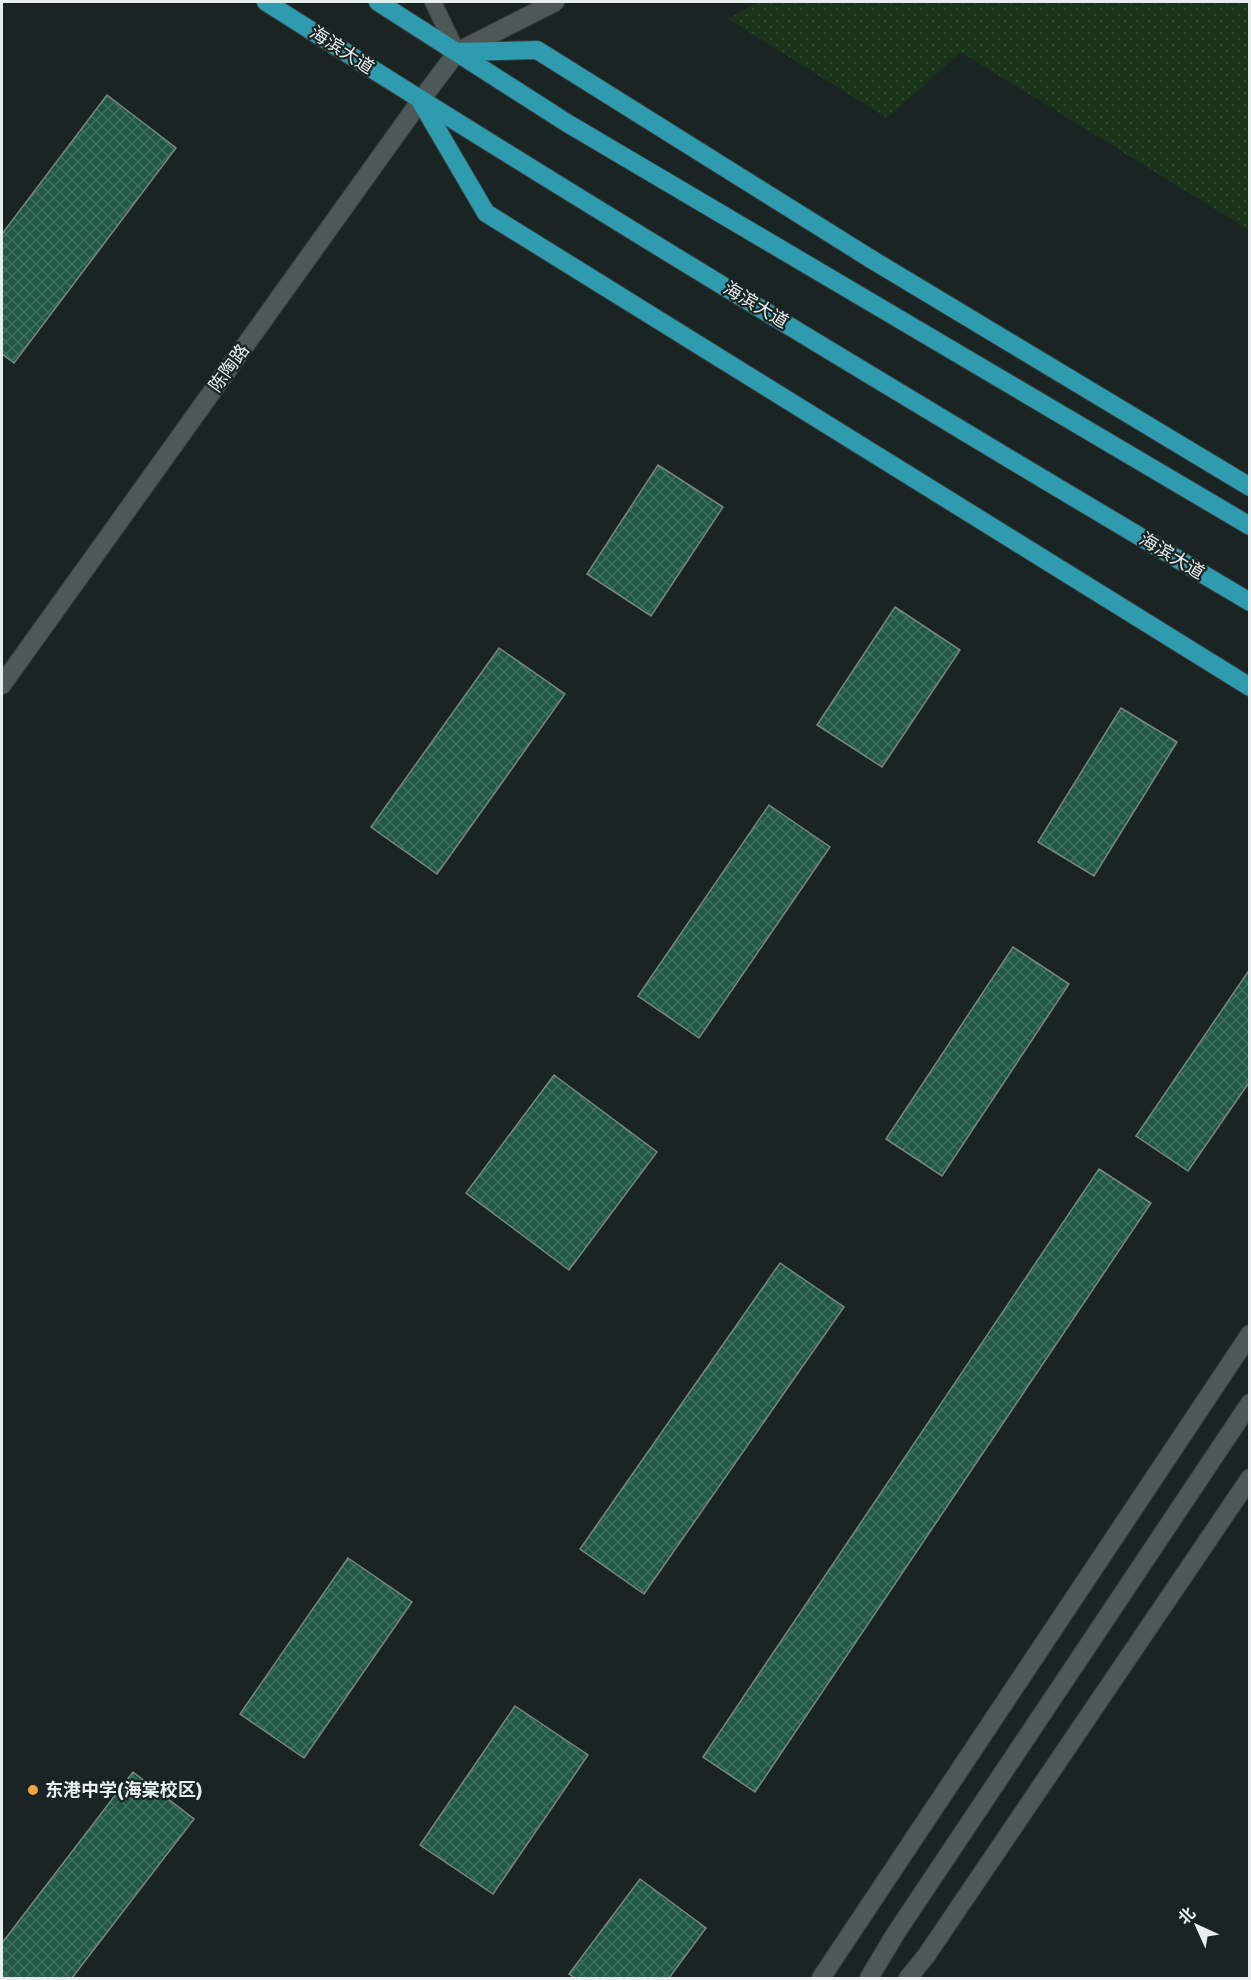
<svg xmlns="http://www.w3.org/2000/svg" width="1251" height="1980" font-family="Signika,'Noto Sans SC',sans-serif">
	<style>
		.park { fill: url(#park-dots) }
		.building { fill: url(#building-cross-hatch); stroke: #7a8580; stroke-width: 1.5 }
		.lines { fill: none; stroke-linecap: round; stroke-linejoin: round }
		.lane-casing { stroke: #373e3e; stroke-width: 18 }
		.secondary-casing { stroke: #373e3e; stroke-width: 20 }
		.primary-casing { stroke: #373e3e; stroke-width: 20 }
		.lane { stroke: #4d5857; stroke-width: 16 }
		.secondary { stroke: #4d5857; stroke-width: 18 }
		.primary { stroke: #2e9bae; stroke-width: 18 }
		.poi-dot { fill: #f2a541; stroke: #1a2423; stroke-width: 2 }
		.labels { text-anchor: middle; dominant-baseline: central; stroke-width: 4.5; stroke-linejoin: round; paint-order: stroke }
		.street-label { font-size: 18px; fill: #e7eeed; stroke: #1a2423 }
		.poi-label { font-size: 18px; font-weight: bold; fill: #e7eeed; stroke: #1a2423; text-anchor: start }
	</style>
	<defs>
		<pattern id="park-dots" width="8" height="8" patternUnits="userSpaceOnUse" patternTransform="scale(1.5)"><rect width="8" height="8" fill="#193418"/><path d="M2 2h.1M6 6h.1" fill="none" stroke="#2f482f" stroke-width="1.8" stroke-linecap="round"/></pattern>
		<pattern id="building-cross-hatch" width="8" height="8" patternUnits="userSpaceOnUse" patternTransform="scale(1.5)"><rect width="8" height="8" fill="#205845"/><path d="M0 0l8 8M0 8l8-8" fill="none" stroke="#407060"/></pattern>
	</defs>
	<rect width="100%" height="100%" fill="#1a2423"/>
	<!-- park -->
	<path class="park" d="M758,2H1249V230L961,52L887,118L728,19Z"/>
	<!-- building -->
	<g class="building">
		<path d="M107,95L176,148L14,363L2,354V234Z"/>
		<path d="M658,465L723,507L651,616L587,574Z"/>
		<path d="M895,607L960,650L882,767L817,725Z"/>
		<path d="M499,648L565,694L437,874L371,827Z"/>
		<path d="M1121,708L1177,742L1094,876L1038,842Z"/>
		<path d="M769,805L830,847L699,1038L638,996Z"/>
		<path d="M1013,947L1069,984L942,1176L886,1139Z"/>
		<path d="M1250,969V1081L1188,1171L1136,1136Z"/>
		<path d="M554,1075L657,1152L569,1270L466,1193Z"/>
		<path d="M1099,1169L1151,1203L755,1792L703,1757Z"/>
		<path d="M780,1263L844,1307L644,1594L580,1549Z"/>
		<path d="M348,1558L412,1602L304,1758L240,1714Z"/>
		<path d="M515,1706L588,1755L493,1894L420,1845Z"/>
		<path d="M133,1772L194,1819L72,1978H2V1943Z"/>
		<path d="M640,1879L706,1928L669,1978H575L569,1974Z"/>
	</g>
	<g class="lines">
		<defs>
			<path id="lane" d="M433,2L457,52"/>
			<g id="secondary">
				<path d="M2,685L421,100L457,52L555,2"/>
				<path d="M821,1978L1250,1334"/>
				<path d="M869,1978L896,1933L1250,1403"/>
				<path d="M908,1978L926,1956L1250,1478"/>
			</g>
			<g id="primary">
				<path d="M266,2C590,208 919,406 1250,602"/>
				<path d="M378,2L567,123L1250,526"/>
				<path d="M457,52L537,50L871,259L1250,487"/>
				<path d="M421,102L486,213L1250,687"/>
			</g>
		</defs>
		<!-- lane casing -->
		<use href="#lane" class="lane-casing"/>
		<!-- secondary casing -->
		<use href="#secondary" class="secondary-casing"/>
		<!-- primary casing -->
		<use href="#primary" class="primary-casing"/>
		<!-- lane -->
		<use href="#lane" class="lane"/>
		<!-- secondary -->
		<use href="#secondary" class="secondary"/>
		<!-- primary -->
		<use href="#primary" class="primary"/>
	</g>
	<!-- markers -->
	<circle class="poi-dot" cx="33" cy="1790" r="6"/>
	<g class="labels">
		<!-- street labels -->
		<g class="street-label">
			<text transform="translate(342 50) rotate(33)">海滨大道</text>
			<text transform="translate(756 305) rotate(31)">海滨大道</text>
			<text transform="translate(229 368) rotate(-54)">陈陶路</text>
			<text transform="translate(1172 556) rotate(31)">海滨大道</text>
		</g>
		<!-- poi labels -->
		<g class="poi-label">
			<text x="45" y="1790">东港中学(海棠校区)</text>
		</g>
	</g>
	<!-- border -->
	<rect width="1251" height="1980" fill="none" stroke="#e7eeed" stroke-width="6"/>
	<!-- north arrow -->
	<g transform="translate(1197 1926) rotate(315)" stroke="#1a2423" stroke-width="4.5" paint-order="stroke">
	<path d="M0-4.5L10 22L0 15L-10 22Z" fill="#e7eeed"/>
	<text y="-9" font-size="16" font-weight="bold" text-anchor="middle" fill="#e7eeed">北</text>
	</g>
</svg>
